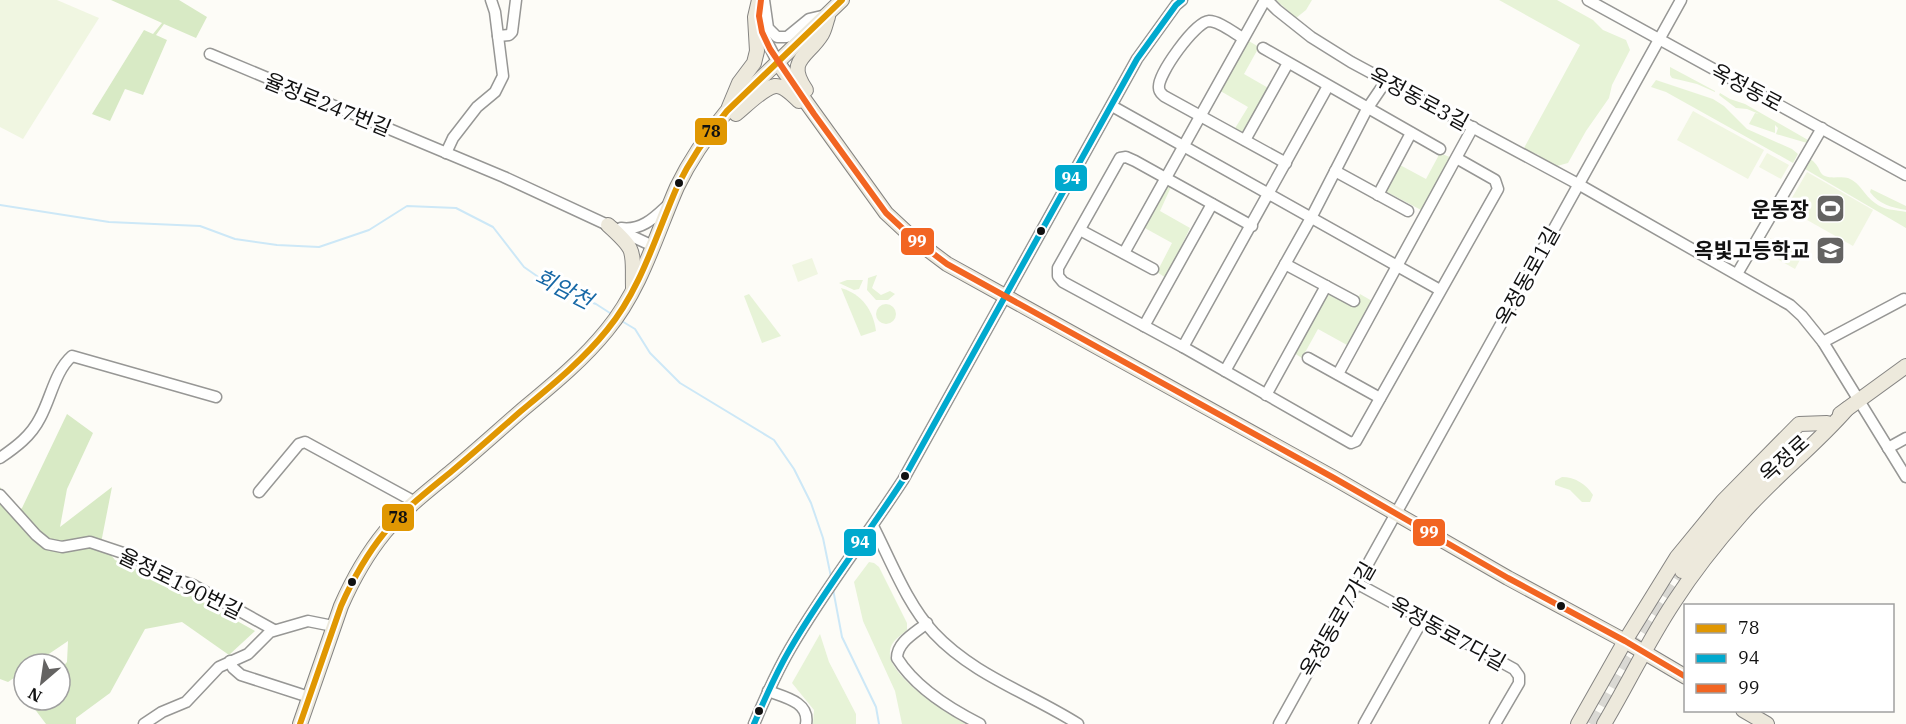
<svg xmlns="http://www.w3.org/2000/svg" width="1906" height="724" font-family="'IBM Plex Serif','Noto Sans KR',serif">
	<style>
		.green { fill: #e7f3d7 }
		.forest { fill: #d8eac5 }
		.pitch { fill: #f0f6e1 }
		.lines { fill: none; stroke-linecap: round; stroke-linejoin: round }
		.stream { stroke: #cde8f7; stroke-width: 2 }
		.major-tunnel { stroke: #dad9d4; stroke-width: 14; stroke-dasharray: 14 7; stroke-linecap: butt }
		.minor-casing { stroke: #979795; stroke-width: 13 }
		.major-casing { stroke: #858482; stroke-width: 16 }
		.minor { stroke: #fffffe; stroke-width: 10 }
		.major { stroke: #ede9dc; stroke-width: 14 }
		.bus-1-casing { stroke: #fff; stroke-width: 10 }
		.bus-2-casing { stroke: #fff; stroke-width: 10 }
		.bus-3-casing { stroke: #fff; stroke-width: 10 }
		.bus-1 { stroke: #e09702; stroke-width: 6 }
		.bus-2 { stroke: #00a9ce; stroke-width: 6 }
		.bus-3 { stroke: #f26522; stroke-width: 6 }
		.bus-dot { fill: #111; stroke: #fff; stroke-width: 2 }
		.labels { text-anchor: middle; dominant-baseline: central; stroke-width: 6; stroke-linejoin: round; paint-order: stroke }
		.street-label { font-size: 21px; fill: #111; stroke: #fff }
		.poi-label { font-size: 21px; font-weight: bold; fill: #111; stroke: #fff; text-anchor: end }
		.water-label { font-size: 22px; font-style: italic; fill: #1768a6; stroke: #fff }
		.line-badge { stroke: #fff; stroke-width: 2 }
		.badge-label { font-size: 16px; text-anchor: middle; font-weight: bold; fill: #fff }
		.pale-badge-label { font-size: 16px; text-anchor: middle; font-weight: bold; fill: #111 }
	</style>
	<rect width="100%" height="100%" fill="#fdfcf7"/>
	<!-- green -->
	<g class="green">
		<path d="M1276,0H1312L1306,10L1296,18Z"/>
		<path d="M1499,0H1557L1593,20L1603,30L1626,40L1630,50L1612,85L1609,98L1586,131L1568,163L1557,166L1539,157V155L1525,150L1524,148L1580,45Z"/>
		<path d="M1247,40L1259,47L1244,74L1270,89L1244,136L1234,130L1248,107L1217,89Z"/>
		<path d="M1670,67L1715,91V92L1697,84L1672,78L1670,75Z"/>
		<path d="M1656,80L1713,99L1724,106L1747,129L1792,149L1798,154L1793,163L1666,92L1651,87Z"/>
		<path d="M1720,93L1730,99L1745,104L1808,140L1807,143L1776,134L1778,128L1775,125V133L1749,124L1755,113L1759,114L1747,109L1736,108L1719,95Z"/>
		<path d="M1440,153L1452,158L1421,210L1385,191L1400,165L1426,179Z"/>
		<path d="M1810,159C1821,166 1818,173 1825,176C1832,179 1841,176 1848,178C1861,183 1864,196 1875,203C1883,210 1896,210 1906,212V228L1805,169Z"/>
		<path d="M1166,183L1171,187L1160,211L1190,228L1166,278L1157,272L1172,243L1143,227Z"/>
		<path d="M1871,189L1906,206V210C1891,207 1880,205 1870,192Z"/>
		<path d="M877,275L872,288L881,295L890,291L895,294L888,300H876L867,290L868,278Z"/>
		<path d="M847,280H863L859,289L854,290L839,283Z"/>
		<path d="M841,288C862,294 873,310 876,331L861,336Z"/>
		<path d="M1328,292L1354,306L1360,294L1372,301L1347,345L1318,329L1302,358L1294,353Z"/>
		<path d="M749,294L781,336L762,343L744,296Z"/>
		<circle cx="886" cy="314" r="10"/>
		<path d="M1562,477C1575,477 1586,484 1593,495L1590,502H1582L1570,490L1555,485V481Z"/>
		<path d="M869,562L874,563L879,567L907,623V630C900,636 891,641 890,651C886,675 948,714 966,724H902L895,691L863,621L854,582Z"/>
		<path d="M820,634L829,662L856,714V724H813L814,710L792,683Z"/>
	</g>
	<!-- forest -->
	<g class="forest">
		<path d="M111,0H179L207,17L196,38L164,24L156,35L167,40L143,95L125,89L110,121L92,114L144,30L153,34L162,23Z"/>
		<path d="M67,414L93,433L67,489L60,527L112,487L101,543L115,560L171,584L255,631L229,655L182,622L145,629L110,693L76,718V724H46L31,704L34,700H60V670L67,662L68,641L34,664H24V671L8,682L0,679V487L17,512L22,508Z"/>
	</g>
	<!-- pitch -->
	<g class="pitch">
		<path d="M0,0H57L99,18L23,139L0,127Z"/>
		<path d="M1693,111L1764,150L1748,179L1677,140Z"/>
		<path d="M1767,153L1789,165L1781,179L1759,167Z"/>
		<path d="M1807,172L1873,210L1853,246L1786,208Z"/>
		<path d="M1770,238L1802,256L1795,269L1763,251Z"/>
		<path d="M812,258L818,274L798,282L792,265Z"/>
	</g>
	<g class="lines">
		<!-- stream -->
		<g class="stream">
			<path d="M0,205L109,222L200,226L235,239L277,245L319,247L369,230L407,206L456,208L493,227L524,267L557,290L596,304L613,315"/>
			<path d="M620,320L635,329L650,353L680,383L774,440L794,469L811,503L823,538L831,577"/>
			<path d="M833,589L842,637L876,707L879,724"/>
		</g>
		<!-- major-tunnel -->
		<path class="major-tunnel" d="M1591,724L1622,667L1682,571"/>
		<defs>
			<g id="minor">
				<path d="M764,0L768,28L777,37H787L809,19L826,15"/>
				<path d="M1267,0L1277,10L1311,37L1351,62L1578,184L1790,305L1802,316L1823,342L1906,477"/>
				<path d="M1588,0L1906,175"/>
				<path d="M761,24L762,32L778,63"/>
				<path d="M498,36L509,35L512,32L516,0"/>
				<path d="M1243,38C1234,33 1219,21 1209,21C1195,22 1157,75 1159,88C1159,92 1161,93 1164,96L1286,163"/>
				<path d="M1263,48L1440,149"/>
				<path d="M210,54L504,177L653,246"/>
				<path d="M1112,106L1440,290"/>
				<path d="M1245,140L1288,63"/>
				<path d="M446,153L453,138L477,107L495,92L503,76L495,12L491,0"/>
				<path d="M1335,171L1408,211"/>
				<path d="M1378,195L1411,133"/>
				<path d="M1252,226L1135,161L1126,157L1120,158L1058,268V276L1063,282L1183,347L1351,443L1356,441L1498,189L1495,180L1458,159"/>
				<path d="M621,228C642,231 655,217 669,204"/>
				<path d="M1080,230L1153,269"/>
				<path d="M1124,253L1265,0"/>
				<path d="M1285,264L1354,301"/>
				<path d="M1737,274L1822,128"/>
				<path d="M1144,326L1212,204"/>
				<path d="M1823,342L1904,299"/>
				<path d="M1183,347L1328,86"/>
				<path d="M1308,358L1380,398"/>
				<path d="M1225,371L1311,218L1367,109L1386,81"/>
				<path d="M1338,374L1473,127"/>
				<path d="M1266,395L1326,286"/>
				<path d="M1888,448L1906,438"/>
				<path d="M0,458C16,447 31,436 40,418C51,398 55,371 72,356L216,397"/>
				<path d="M259,492L299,444L305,442L415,502"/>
				<path d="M0,495L36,535L47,544L62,547L90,542L135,557L157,573L193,585L274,630"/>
				<path d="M873,526C891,561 907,604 934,633C973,675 1031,694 1078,724"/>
				<path d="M1358,584L1514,669L1519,676V683L1495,724"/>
				<path d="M927,623C915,633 897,642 897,658C915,687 950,709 980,724"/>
				<path d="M230,661L233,668L241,675L309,697"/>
				<path d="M768,691C784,697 810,702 806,724"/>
				<path d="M144,724L162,712L186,702L219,667L248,654L270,632L308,621L333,626"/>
				<path d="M754,724C765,698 776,673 790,649C824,590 866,537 903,480L1137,59L1176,5L1182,0"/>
				<path d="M1279,724L1681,0"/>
				<path d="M1364,724L1423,619"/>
			</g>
			<g id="major">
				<path d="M778,63L886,213L915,240L947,264L1334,478L1508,578L1625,641L1686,677"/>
				<path d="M806,90C785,60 808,57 822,34C825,29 826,22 828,17"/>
				<path d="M729,107L739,83L754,63L757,51L755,17L759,0"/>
				<path d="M736,114C745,107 763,88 775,86C783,85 793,95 799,101"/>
				<path d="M608,225C638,252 632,250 633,288"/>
				<path d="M1840,414L1906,366"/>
				<path d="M1682,571L1711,530L1763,476L1789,453"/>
				<path d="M1743,710L1767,724"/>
				<path d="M300,724L341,606C352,581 367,554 385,532C404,509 429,490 452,471C476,451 498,431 521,411C551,386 582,361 607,330C641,289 656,235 677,187C690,160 708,134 727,111L842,0"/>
				<path d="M1578,724L1625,641L1677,557L1723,501L1799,424L1827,423"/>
				<path d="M1604,724C1628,684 1648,641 1674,602C1694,571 1717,542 1741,515C1774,477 1814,447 1847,409"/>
			</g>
		</defs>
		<!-- minor casing -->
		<use href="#minor" class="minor-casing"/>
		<!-- major casing -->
		<use href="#major" class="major-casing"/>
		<!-- minor -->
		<use href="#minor" class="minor"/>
		<!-- major -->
		<use href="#major" class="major"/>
		<defs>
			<path id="bus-1" d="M300,724L341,606C352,581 367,554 385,532C404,509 429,490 452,471C476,451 498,431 521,411C551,386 582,361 607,330C641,289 656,235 677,187C690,160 708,134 727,111L842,0"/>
			<path id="bus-2" d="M754,724C765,698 776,673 790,649C824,590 866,537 903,480L1137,59L1176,5L1182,0"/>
			<path id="bus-3" d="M761,0L759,16L762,32L770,49L814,114L886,213L915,240L947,264L1334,478L1508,578L1625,641L1686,677"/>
		</defs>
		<!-- bus-1 casing -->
		<use href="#bus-1" class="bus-1-casing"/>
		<!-- bus-2 casing -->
		<use href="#bus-2" class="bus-2-casing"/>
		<!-- bus-3 casing -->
		<use href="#bus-3" class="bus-3-casing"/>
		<!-- bus-1 -->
		<use href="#bus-1" class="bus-1"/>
		<!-- bus-2 -->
		<use href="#bus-2" class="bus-2"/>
		<!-- bus-3 -->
		<use href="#bus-3" class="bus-3"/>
	</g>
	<!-- icons -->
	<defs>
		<symbol id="stadium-square" viewBox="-11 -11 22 22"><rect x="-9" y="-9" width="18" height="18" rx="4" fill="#646362" stroke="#fff"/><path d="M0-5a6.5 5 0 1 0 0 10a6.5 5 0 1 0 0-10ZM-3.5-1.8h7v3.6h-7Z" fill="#fff"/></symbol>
		<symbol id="school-square" viewBox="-11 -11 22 22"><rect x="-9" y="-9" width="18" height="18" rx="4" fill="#646362" stroke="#fff"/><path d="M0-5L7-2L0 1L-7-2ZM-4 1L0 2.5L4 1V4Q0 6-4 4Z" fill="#fff"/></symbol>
	</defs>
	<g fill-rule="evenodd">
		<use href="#stadium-square" x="1814" y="192" width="33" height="33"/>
		<use href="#school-square" x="1814" y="234" width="33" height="33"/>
	</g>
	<!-- markers -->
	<g class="bus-dot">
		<circle cx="679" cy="183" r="5"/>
		<circle cx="1041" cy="231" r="5"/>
		<circle cx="905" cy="476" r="5"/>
		<circle cx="352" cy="582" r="5"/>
		<circle cx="1561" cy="606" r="5"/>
		<circle cx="759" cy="711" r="5"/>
	</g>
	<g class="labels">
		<!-- street labels -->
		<g class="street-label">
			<text transform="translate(1747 87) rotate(28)">옥정동로</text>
			<text transform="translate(1419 98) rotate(28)">옥정동로3길</text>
			<text transform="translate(328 104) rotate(22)">율정로247번길</text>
			<text transform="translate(1527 276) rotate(-61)">옥정동로1길</text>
			<text transform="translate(1784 458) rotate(-42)">옥정로</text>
			<text transform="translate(181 583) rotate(26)">율정로190번길</text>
			<text transform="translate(1337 619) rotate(-60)">옥정동로7가길</text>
			<text transform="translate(1448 633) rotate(29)">옥정동로7다길</text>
		</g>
		<!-- poi labels -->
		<g class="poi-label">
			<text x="1809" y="209">운동장</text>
			<text x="1810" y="250">옥빛고등학교</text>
		</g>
		<!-- water labels -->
		<g class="water-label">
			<text transform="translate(564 288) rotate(27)">회암천</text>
		</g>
	</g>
	<g class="line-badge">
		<rect x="694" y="117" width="34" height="29" rx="6" fill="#e09702"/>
		<rect x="1054" y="164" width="34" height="28" rx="6" fill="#00a9ce"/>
		<rect x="900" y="227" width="35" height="29" rx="6" fill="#f26522"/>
		<rect x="381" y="503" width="34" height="29" rx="6" fill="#e09702"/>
		<rect x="1412" y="518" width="34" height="29" rx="6" fill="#f26522"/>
		<rect x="843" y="528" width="34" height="29" rx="6" fill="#00a9ce"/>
	</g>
	<g class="badge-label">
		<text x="1071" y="184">94</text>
		<text x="917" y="247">99</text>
		<text x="1429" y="538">99</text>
		<text x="860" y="548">94</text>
	</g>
	<g class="pale-badge-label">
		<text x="711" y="137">78</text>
		<text x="398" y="523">78</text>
	</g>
	<!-- legend -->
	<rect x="1684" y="604" width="210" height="108" fill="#ffffff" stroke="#a0a0a0" stroke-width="1.5"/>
	<rect x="1696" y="624" width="30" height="9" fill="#e09702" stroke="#a0a0a0" stroke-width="1.5"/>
	<text x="1738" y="634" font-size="18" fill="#111111">78</text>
	<rect x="1696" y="654" width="30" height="9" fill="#00a9ce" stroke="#a0a0a0" stroke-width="1.5"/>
	<text x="1738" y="664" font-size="18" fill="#111111">94</text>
	<rect x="1696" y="684" width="30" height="9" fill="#f26522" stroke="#a0a0a0" stroke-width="1.5"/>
	<text x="1738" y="694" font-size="18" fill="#111111">99</text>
	<!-- north arrow -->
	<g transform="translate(42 682) rotate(209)"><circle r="28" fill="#ffffff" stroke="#a0a0a0" stroke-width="1.5"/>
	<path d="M0-4.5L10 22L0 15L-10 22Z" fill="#646362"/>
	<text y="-9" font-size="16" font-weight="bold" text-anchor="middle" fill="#111111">N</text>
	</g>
</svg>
